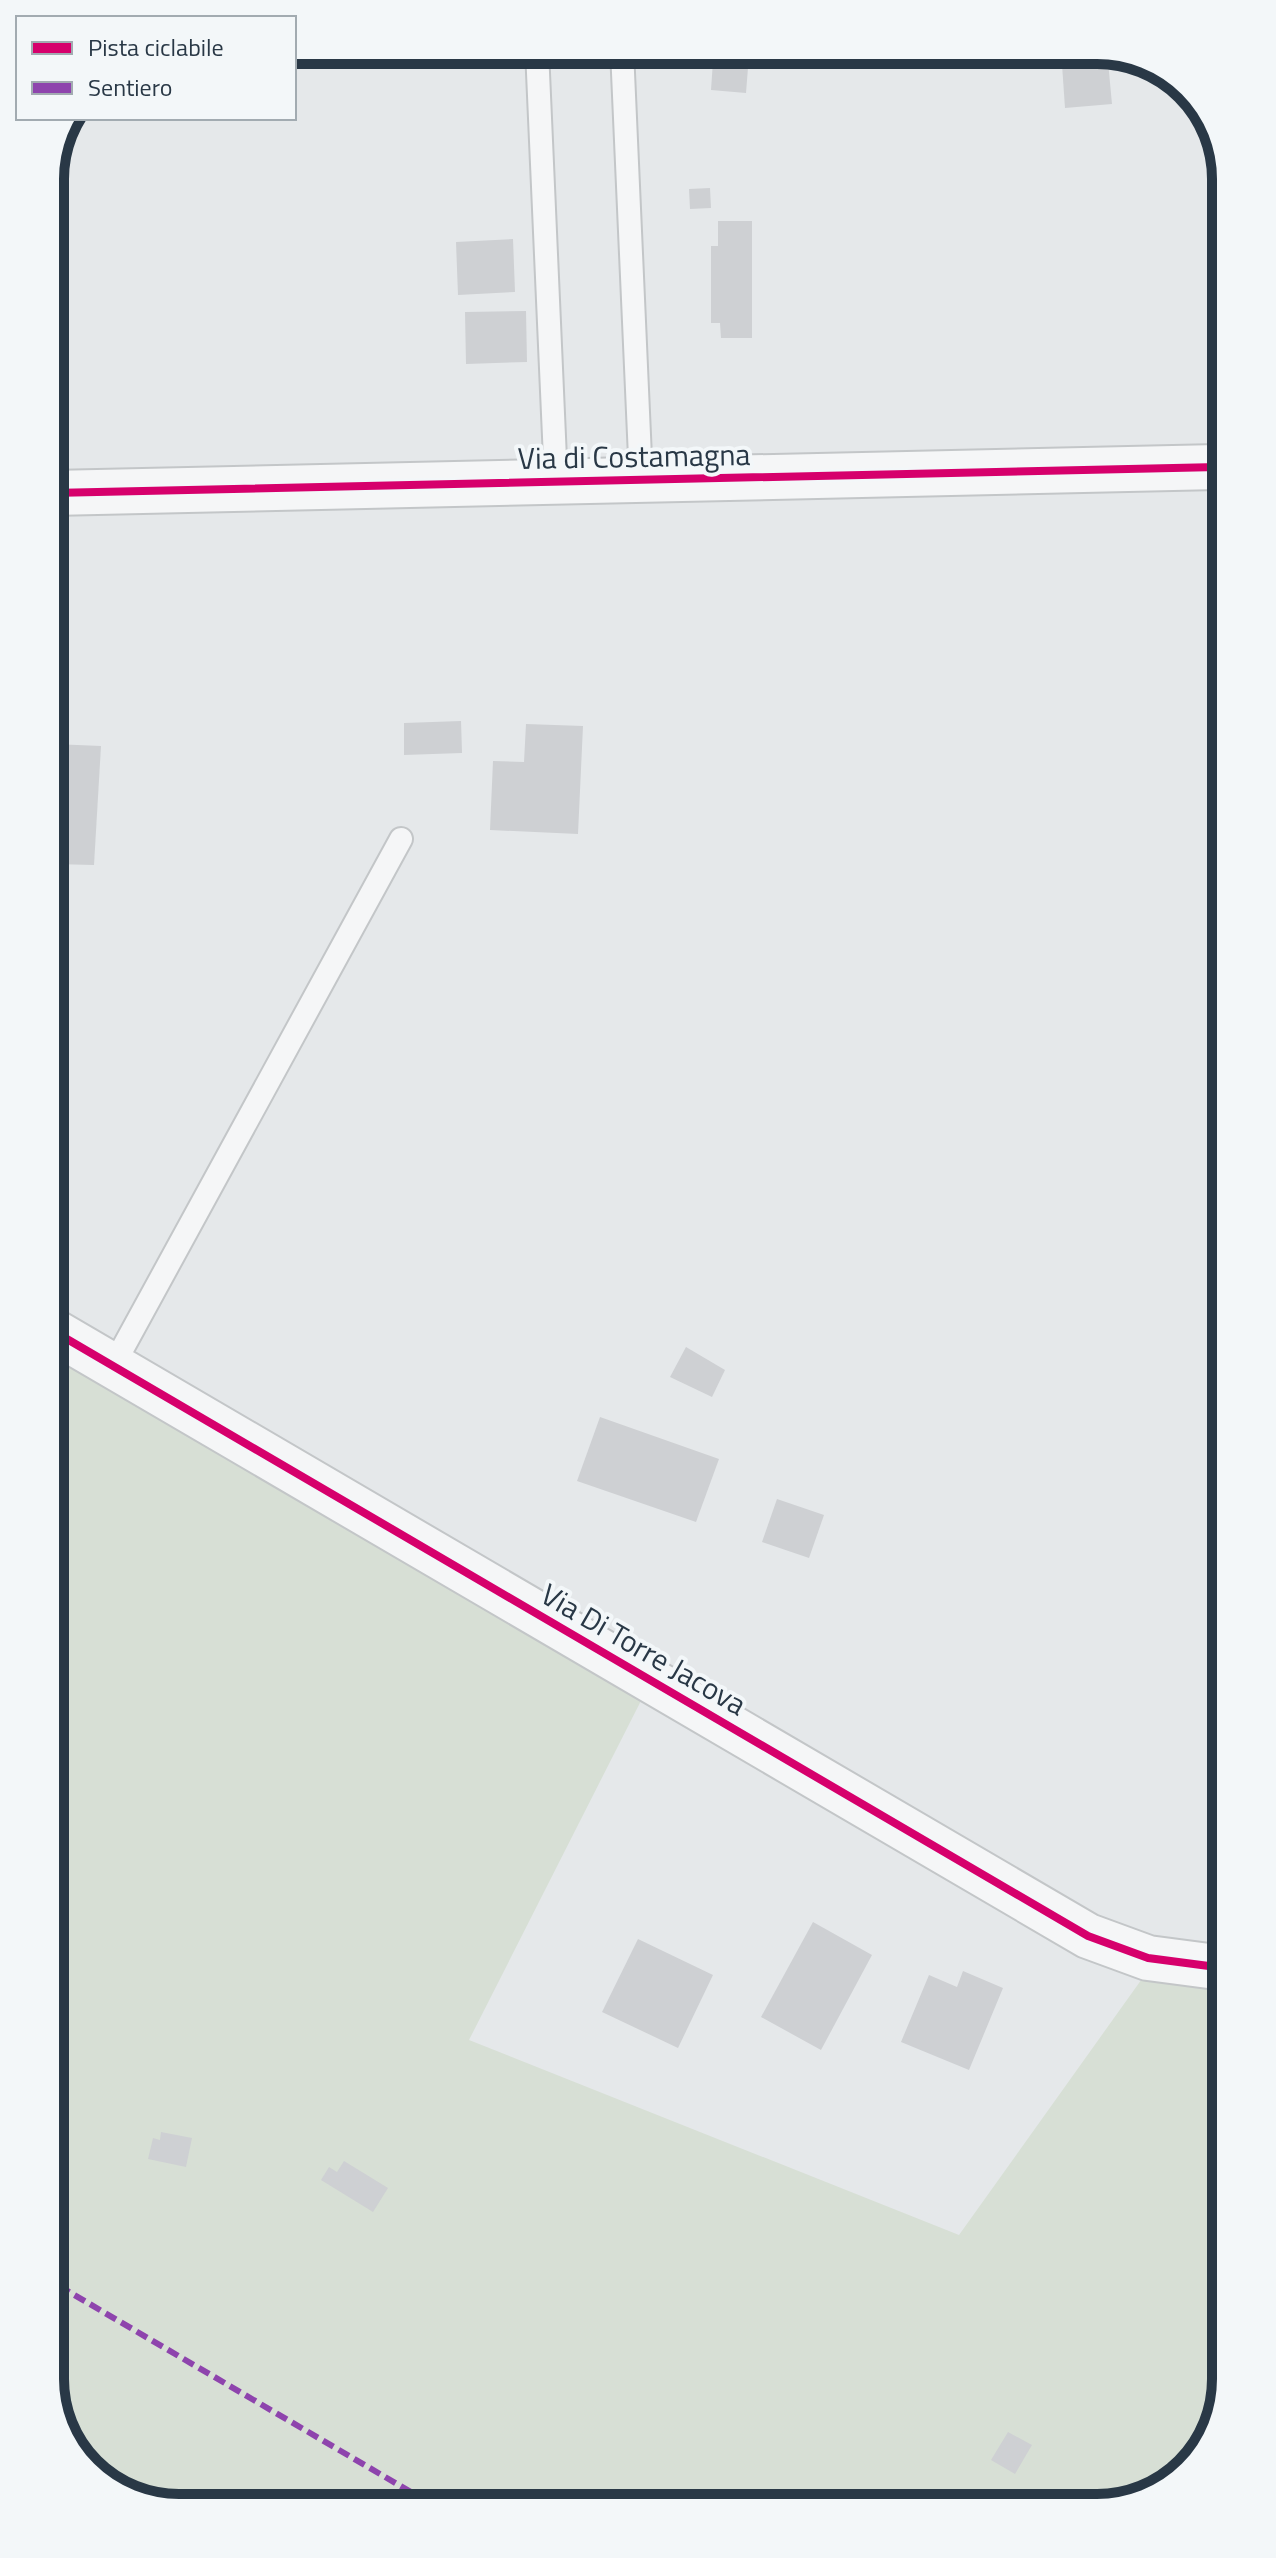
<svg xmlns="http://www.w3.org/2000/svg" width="1276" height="2558" font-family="'Titillium Web',sans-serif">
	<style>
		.green { fill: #d7dfd5 }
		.building { fill: #ced0d3 }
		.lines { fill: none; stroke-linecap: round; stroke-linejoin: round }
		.service-casing { stroke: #c3c6c8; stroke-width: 26 }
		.minor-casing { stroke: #c3c6c8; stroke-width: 48 }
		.service { stroke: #f5f6f7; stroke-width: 22 }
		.minor { stroke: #f5f6f7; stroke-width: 44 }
		.quiet { stroke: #8e44ad; stroke-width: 6; stroke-dasharray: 12 6; stroke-linecap: butt }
		.cycleway-casing { stroke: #f3f7f9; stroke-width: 13 }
		.cycleway { stroke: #d6006c; stroke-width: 8 }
		.labels { text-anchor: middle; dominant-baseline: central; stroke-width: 8; stroke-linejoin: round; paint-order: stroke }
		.street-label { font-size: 30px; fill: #293846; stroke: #f3f7f9 }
		.rim { fill: none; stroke: #293846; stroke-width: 10 }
	</style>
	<rect width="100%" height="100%" fill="#e5e8ea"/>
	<!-- green -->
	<path class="green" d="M55,1332L650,1683L469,2040L959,2235L1144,1976L1224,1982L1226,2380L1204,2451L1146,2498L171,2508L101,2482L60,2428Z"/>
	<!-- building -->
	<g class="building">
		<path d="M706,50H763L762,56L749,55L746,93L711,90L713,61L706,60Z"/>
		<path d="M1061,50L1107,51L1112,104L1065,108Z"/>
		<path d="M710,188L711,208L690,209L689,189Z"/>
		<path d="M718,221H752V338H721L720,323H711V246H718Z"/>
		<path d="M513,239L515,292L458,295L456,242Z"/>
		<path d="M526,311L527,362L466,364L465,312Z"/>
		<path d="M461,721L462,753L404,755V723Z"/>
		<path d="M526,724L583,726L578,834L490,830L493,761L524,762Z"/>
		<path d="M53,744L101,746L94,865L53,864Z"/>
		<path d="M686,1347L725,1370L712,1397L670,1377Z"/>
		<path d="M600,1417L719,1459L696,1522L577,1481Z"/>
		<path d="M777,1499L824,1515L809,1558L762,1542Z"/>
		<path d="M813,1922L872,1955L821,2050L761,2017Z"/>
		<path d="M638,1939L713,1975L678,2048L602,2012Z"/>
		<path d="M963,1971L1003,1988L969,2070L901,2042L929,1975L957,1987Z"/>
		<path d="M161,2132L192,2138L186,2167L148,2159L153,2138L160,2140Z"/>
		<path d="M344,2161L388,2188L373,2212L321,2180L329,2167L337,2172Z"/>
		<path d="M1008,2432L1032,2445L1015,2474L991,2460Z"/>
	</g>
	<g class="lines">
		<defs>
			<g id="service">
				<path d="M537,50L556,482"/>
				<path d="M622,50L641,480"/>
				<path d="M113,1366L401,839"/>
			</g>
			<g id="minor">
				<path d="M52,493L1218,467"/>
				<path d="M55,1332L1088,1936L1148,1958L1224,1968"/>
			</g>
		</defs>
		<!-- service casing -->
		<use href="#service" class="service-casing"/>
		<!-- minor casing -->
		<use href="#minor" class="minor-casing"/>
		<!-- service -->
		<use href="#service" class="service"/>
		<!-- minor -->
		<use href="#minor" class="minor"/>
		<!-- quiet -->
		<path class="quiet" d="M59,2286L433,2505"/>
		<defs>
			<g id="cycleway">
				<path d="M52,493L1218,467"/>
				<path d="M55,1332L1088,1936L1148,1958L1224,1968"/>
			</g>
		</defs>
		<!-- cycleway casing -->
		<use href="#cycleway" class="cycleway-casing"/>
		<!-- cycleway -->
		<use href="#cycleway" class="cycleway"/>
	</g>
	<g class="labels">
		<!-- street labels -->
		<g class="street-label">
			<text transform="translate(634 456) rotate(-1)">Via di Costamagna</text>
			<text transform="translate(644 1649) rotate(30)">Via Di Torre Jacova</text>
		</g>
	</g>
	<!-- crop -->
	<path d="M0 0H1276V2558H0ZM179 64H1097A115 115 0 0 1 1212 179V2379A115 115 0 0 1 1097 2494H179A115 115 0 0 1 64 2379V179A115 115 0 0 1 179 64Z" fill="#f3f7f9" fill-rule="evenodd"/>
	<path class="rim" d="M179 64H1097A115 115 0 0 1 1212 179V2379A115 115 0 0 1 1097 2494H179A115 115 0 0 1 64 2379V179A115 115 0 0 1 179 64Z"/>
	<!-- legend -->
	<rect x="16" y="16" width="280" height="104" fill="#f3f7f9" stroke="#a2abb1" stroke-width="2"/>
	<rect x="32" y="42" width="40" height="12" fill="#d6006c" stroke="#a2abb1" stroke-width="2"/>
	<text x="88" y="56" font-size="24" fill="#293846">Pista ciclabile</text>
	<rect x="32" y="82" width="40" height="12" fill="#8e44ad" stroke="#a2abb1" stroke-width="2"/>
	<text x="88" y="96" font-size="24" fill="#293846">Sentiero</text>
</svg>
